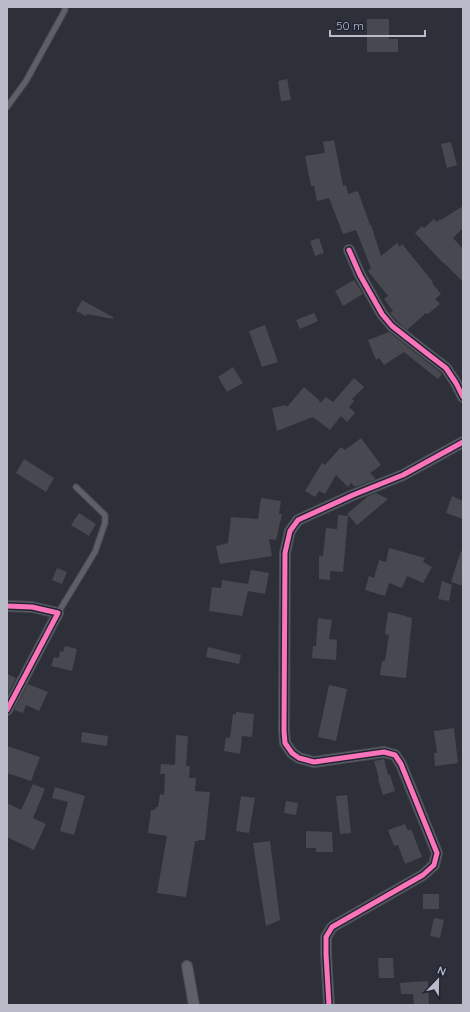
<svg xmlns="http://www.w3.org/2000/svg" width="470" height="1012" font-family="Quicksand,sans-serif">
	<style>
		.building { fill: #474850 }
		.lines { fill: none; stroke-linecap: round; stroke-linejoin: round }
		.service-casing { stroke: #4a4b52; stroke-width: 7 }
		.minor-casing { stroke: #4a4b52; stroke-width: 12 }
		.service { stroke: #5e5f68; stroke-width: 5 }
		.minor { stroke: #5e5f68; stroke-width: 10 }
		.cycleway-casing { stroke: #212434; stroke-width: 8 }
		.cycleway { stroke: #fb73b8; stroke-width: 5 }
	</style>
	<rect width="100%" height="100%" fill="#2e3039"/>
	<!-- building -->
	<g class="building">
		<path d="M367,19H389V39H398V52H367Z"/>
		<path d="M287,79L291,100L281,101L278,81Z"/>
		<path d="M334,140L343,186L346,185L348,194L358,191L370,225H371L381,256L397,243L400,247L402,244L433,282L432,283L441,294L435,299L440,304L428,314L426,313L407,330L397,321L390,313L393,311L384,299L388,296L368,271L371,268L356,230L343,234L329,198L317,201L314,186H311L305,156L325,153L323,142Z"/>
		<path d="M451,142L457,165L447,168L441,144Z"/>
		<path d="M463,206V228L453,238L463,249V282L444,263H443L415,233L422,226L424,228L434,219L437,222L440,219L441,220Z"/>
		<path d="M319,238L324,253L315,256L310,241Z"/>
		<path d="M354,280L363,294L343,306L335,291Z"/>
		<path d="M82,300L113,317V319L87,314L86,316L76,311Z"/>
		<path d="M314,313L318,321L300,329L296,320Z"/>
		<path d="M265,325L278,362L262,367L249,331Z"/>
		<path d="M389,332L441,373L442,374L438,379L404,352L384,365L379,358L376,360L368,340Z"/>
		<path d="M233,367L243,383L227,392L218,377Z"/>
		<path d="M354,378L364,387L352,399L354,401L349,407L355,413L347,422L341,416L330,430L313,417L277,431L272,408L286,405L287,407L304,387L319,400L320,403L326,397L333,402Z"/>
		<path d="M361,438L381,465L370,473L376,479L355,487L351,483L348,487L336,475L325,494L319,491L315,497L305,491L322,463L325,465L341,447L345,450Z"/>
		<path d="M24,459L54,478L46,492L16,473Z"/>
		<path d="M376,493L388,499L357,525L347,514L367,497H366Z"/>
		<path d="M452,496L463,501V519L446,513Z"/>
		<path d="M261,498L281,501L279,514H282L276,540L269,539L272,556L220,564L216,546L228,543L231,517L258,519Z"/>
		<path d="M79,513L96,524L89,536L71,525Z"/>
		<path d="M338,515L348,516L343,572L330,571V580L319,579V556H323L326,528L337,529Z"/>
		<path d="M389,548L425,558L423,562L432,567L423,583L407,576L402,588L389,583L385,596L365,590L369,576L374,578L379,560L386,562Z"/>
		<path d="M461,551H463V586L451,582Z"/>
		<path d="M57,568L67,572L62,584L52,580Z"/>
		<path d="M251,570L269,573L265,594L248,591L242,616L209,611L212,587L221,588L222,580L248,584Z"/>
		<path d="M442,581L452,585L449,601L438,599Z"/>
		<path d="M388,612L398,614L412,618L406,678L380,675L382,661H385L389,635L385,634Z"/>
		<path d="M318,618L332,620L329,639L337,640L336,660L312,658L313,646H316Z"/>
		<path d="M65,646L77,649L72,671L51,666L54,657L59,658L60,651L63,652Z"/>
		<path d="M208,647L241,655L239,664L206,657Z"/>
		<path d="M7,674L16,678L7,696Z"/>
		<path d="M28,684L48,692L39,711L26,705L23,713L14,710Z"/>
		<path d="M329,685L347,689L336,741L318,737Z"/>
		<path d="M236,712L254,714L252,737L242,736L240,754L224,751L226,737L230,738L233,714L236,715Z"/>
		<path d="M454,728L458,763L435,766L434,753H437L434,731Z"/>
		<path d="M82,732L108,736L107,746L81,742Z"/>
		<path d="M176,735L188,736L186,766H190L189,778H196L195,791L210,792L205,840H199L198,841H195L186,897L157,893L167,836L148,833L151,810H155L156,807H158L160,794L164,795L165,774H160L161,764L175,765Z"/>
		<path d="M7,746L40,757L31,781L7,773Z"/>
		<path d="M384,759L388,775H390L395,791L383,795L378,779L379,778L374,761Z"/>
		<path d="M33,784L45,789L33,818L46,824L34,850L7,837V803L21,810Z"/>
		<path d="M55,787L85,796L74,835L60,831L68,802L52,798Z"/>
		<path d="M347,795L351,833L340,834L336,796Z"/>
		<path d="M241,796L255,798L249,833L236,831Z"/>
		<path d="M286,801L298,803L296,815L284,813Z"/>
		<path d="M405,824L408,831L411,829L422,857L405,864L398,845L394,846L388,830Z"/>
		<path d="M306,831L332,832L333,852H316V848H306Z"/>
		<path d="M270,841L280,920L266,926L253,843Z"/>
		<rect x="423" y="894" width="16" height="15"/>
		<path d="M434,918L444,920L440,938L430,936Z"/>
		<path d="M378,958H393L394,978H379Z"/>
		<path d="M428,981L429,1005H414L413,994H401L400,983Z"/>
	</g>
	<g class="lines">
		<defs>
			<g id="service">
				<path d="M7,107L26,81L65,10V7"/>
				<path d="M58,613L95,552L105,523V515L76,487"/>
			</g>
			<g id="minor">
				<path d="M349,250L360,275L382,314L392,326L429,355L446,368L456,383L463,397"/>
				<path d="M7,606L32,607L58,613L7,710"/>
				<path d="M187,966L194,1005"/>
				<path d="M329,1005L326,954V937L332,927L423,875L434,865L437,853L401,764L395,755L384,752L314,762L299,758L292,753L285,743L284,731L285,553L290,531L298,520L353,495L403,475L463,442"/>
			</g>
		</defs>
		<!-- service casing -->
		<use href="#service" class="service-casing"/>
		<!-- minor casing -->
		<use href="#minor" class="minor-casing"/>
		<!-- service -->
		<use href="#service" class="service"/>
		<!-- minor -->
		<use href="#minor" class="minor"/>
		<defs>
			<g id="cycleway">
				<path d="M349,250L360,275L382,314L392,326L429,355L446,368L456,383L463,397"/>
				<path d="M7,606L32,607L58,613L7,710"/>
				<path d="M329,1005L326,954V937L332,927L423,875L434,865L437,853L401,764L395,755L384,752L314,762L299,758L292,753L285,743L284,731L285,553L290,531L298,520L353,495L403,475L463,442"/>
			</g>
		</defs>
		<!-- cycleway casing -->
		<use href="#cycleway" class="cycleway-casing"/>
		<!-- cycleway -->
		<use href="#cycleway" class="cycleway"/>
	</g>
	<!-- border -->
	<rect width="470" height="1012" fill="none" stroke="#b9bbc9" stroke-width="16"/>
	<!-- north arrow -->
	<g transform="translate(438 980) rotate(22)" stroke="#212434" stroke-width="3" paint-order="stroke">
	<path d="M0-3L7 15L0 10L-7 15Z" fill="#b9bbc9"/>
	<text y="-6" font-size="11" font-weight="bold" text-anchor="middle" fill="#b9bbc9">N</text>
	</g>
	<!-- scale -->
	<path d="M330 30v6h95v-6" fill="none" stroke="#b9bbc9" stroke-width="2"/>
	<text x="336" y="30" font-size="12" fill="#b9bbc9" stroke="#212434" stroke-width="3" paint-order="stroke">50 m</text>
</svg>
